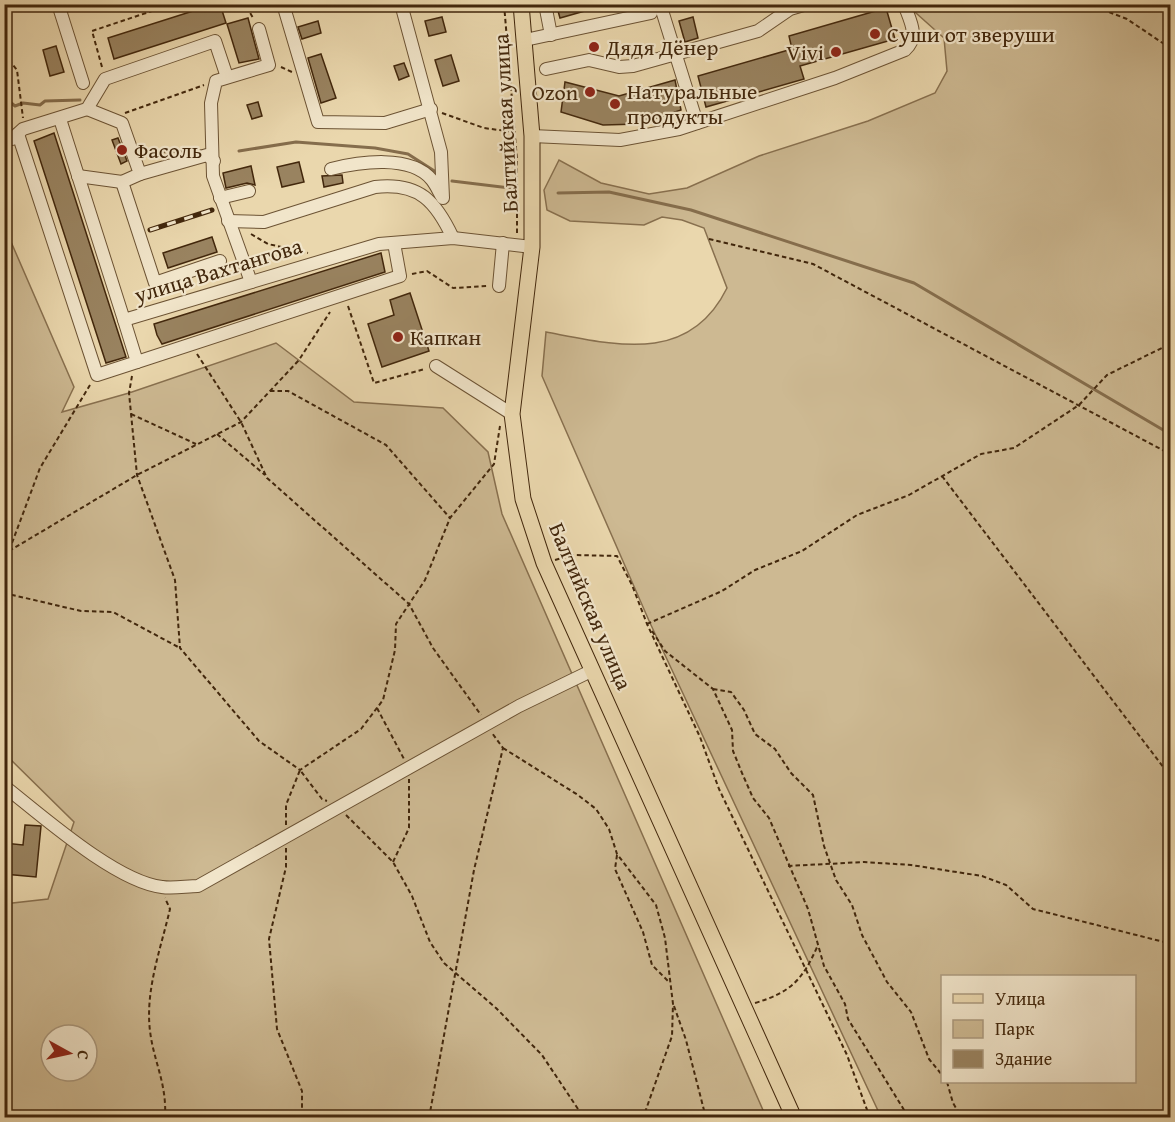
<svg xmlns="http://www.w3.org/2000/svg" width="1175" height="1122" font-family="'Gentium Book Plus',serif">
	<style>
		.green { fill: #cdb992; stroke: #88704f; stroke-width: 1.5; fill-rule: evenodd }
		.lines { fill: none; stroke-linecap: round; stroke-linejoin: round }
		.stream { stroke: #856d4c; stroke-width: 3 }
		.building { fill: #998360; stroke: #42270c; stroke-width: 1.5 }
		.minor-casing { stroke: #6c5334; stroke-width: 14 }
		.major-casing { stroke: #42270c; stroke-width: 17 }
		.path { stroke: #42270c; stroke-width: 2; stroke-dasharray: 4.5 3; stroke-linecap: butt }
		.minor { stroke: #f1e5ca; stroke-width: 12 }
		.major { stroke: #ead7ad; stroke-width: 15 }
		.rail-casing { stroke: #42270c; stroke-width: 5 }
		.rail { stroke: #f1e5ca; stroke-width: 3; stroke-dasharray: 9; stroke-linecap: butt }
		.poi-dot { fill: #8f2418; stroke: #f1e5ca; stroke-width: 2 }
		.labels { text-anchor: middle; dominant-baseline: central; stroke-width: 4.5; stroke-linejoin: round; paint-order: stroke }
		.poi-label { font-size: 22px; fill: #42270c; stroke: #f1e5ca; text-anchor: start }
		.street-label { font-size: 22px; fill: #42270c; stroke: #f1e5ca }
	</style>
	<rect width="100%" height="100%" fill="#ead7ad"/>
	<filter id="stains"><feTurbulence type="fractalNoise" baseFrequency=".00333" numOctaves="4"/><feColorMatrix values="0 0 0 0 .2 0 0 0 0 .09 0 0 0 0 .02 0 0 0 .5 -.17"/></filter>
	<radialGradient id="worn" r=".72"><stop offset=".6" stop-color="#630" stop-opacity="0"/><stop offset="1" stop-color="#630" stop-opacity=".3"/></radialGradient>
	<!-- green -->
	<g class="green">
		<path d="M907,5H1170V1117H881L650,623L542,376L546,332C616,345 689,365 727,288L704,228L682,220L662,217L644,225L570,221L547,210L544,190L559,160L601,183L649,194L687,188L759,156L868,121L935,93L947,71L944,38ZM942,976H1134V1082H942Z"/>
		<path d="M5,228L74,387L62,412L129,393L276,343L354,402L443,408L488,452L502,514L766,1117H5L4,904L48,899L74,822L5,754ZM51,1035H87V1071H51Z"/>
	</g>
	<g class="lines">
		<!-- stream -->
		<g class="stream">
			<path d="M4,97L15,106L23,103L40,105L45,101L80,100"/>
			<path d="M239,151L296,142L375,148L408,154L436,172"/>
			<path d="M155,152L201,151"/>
			<path d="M452,181L510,188"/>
			<path d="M558,193L609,192L691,210L914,283L1170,434"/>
		</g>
	</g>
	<!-- building -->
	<g class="building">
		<path d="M215,4H220L226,23L114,59L108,38Z"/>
		<path d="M556,4H598L599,7L560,18Z"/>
		<path d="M886,8L895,39L800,66L804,79L706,107L698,76L792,49L789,36Z"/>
		<path d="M442,17L446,32L429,36L425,21Z"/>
		<path d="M693,17L698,38L685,42L679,21Z"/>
		<path d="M248,18L259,59L239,63L227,24Z"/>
		<path d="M318,21L321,33L302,39L298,27Z"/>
		<path d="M56,46L64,72L50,76L43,50Z"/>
		<path d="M321,54L336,98L321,103L308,58Z"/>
		<path d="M451,55L459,81L443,86L435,60Z"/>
		<path d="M404,63L409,76L399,80L394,66Z"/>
		<path d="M675,80L681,110L639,124L603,125L561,112L565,82L619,96Z"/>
		<path d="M258,102L262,116L252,119L247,105Z"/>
		<path d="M54,133L126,357L106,363L34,141Z"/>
		<path d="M118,138L127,161L121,164L112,140Z"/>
		<path d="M299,162L304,182L282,187L277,167Z"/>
		<path d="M251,166L255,185L247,183L226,188L223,173Z"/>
		<path d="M342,175L343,183L324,187L322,176Z"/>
		<path d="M212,237L217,252L168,268L163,253Z"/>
		<path d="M381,253L385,272L162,344L157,335L154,324Z"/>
		<path d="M410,293L429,351L382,367L368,324L394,315L390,300Z"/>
		<path d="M25,825L41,826L36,877L4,874V843L23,845Z"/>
	</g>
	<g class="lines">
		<defs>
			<g id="minor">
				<path d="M58,4L83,83"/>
				<path d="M283,4L318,122L385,123L431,109"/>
				<path d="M401,4L441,152L443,198"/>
				<path d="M545,4L551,35"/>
				<path d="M660,4L697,123"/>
				<path d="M525,40L651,13L649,4"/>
				<path d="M546,69L589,60L619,67L633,66L758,31L790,9L807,4"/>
				<path d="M87,109L122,123L140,174L122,182L155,283L220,261"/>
				<path d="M60,119L124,320L379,244L453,238L532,247"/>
				<path d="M18,134L97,375L137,362L124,320"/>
				<path d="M532,136L620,140L679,129L835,78L905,50C920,36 910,21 904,4"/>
				<path d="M12,139L23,129L87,109L105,79L215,41L227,77"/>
				<path d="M331,169C359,162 411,154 432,180C436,185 439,192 442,197"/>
				<path d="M140,174L207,155L214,161"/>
				<path d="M78,176L122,182"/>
				<path d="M220,198L249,191"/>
				<path d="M228,221L264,222L375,187C420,182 436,202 453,238"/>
				<path d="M251,282L213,176L211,103L216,81L269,65L259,29"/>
				<path d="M499,286L503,243"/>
				<path d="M137,362L400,276L394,243"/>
				<path d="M436,366L512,414"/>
				<path d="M4,786C41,815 116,882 162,887C173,889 187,886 198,886L519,706L593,670"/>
			</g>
			<path id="major" d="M521,4L532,136V247L512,414L523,499L544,563L794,1118"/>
		</defs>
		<!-- minor casing -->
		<use href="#minor" class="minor-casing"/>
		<!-- major casing -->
		<use href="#major" class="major-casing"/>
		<!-- path -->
		<g class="path">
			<path d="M239,4L248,9L253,18"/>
			<path d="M504,4L517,160V235"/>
			<path d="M762,4L772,9"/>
			<path d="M1088,4L1127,19L1170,48"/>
			<path d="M917,7L926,4"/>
			<path d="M4,54L17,70L23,118"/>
			<path d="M102,67L92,31L173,4"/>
			<path d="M281,67L292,72"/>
			<path d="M125,113L204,85"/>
			<path d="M442,113L484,128L514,132"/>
			<path d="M251,234L268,244L308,253"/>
			<path d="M709,239L813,264L1170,454"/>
			<path d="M412,274L427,271L453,288L488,286"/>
			<path d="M348,306L374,383L425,369"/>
			<path d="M197,354L241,422L267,478L409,604L433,648L481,715"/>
			<path d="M132,376L129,393L137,475L175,580L180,648L259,741L300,770L361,729L383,700L395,650L396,624L425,580L450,518L494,464L500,426"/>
			<path d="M270,391H288L386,445L450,518"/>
			<path d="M131,414L196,444"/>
			<path d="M217,434L265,475"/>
			<path d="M942,476L1170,776"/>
			<path d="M9,551L137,475L241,422L299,360L330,312"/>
			<path d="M4,555L9,551L40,468L90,385"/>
			<path d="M555,560L573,555L617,556L632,585L647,624L700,737L719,789L847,1055L870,1118"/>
			<path d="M4,593L81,611L113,612L180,648"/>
			<path d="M647,624L722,591L755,570L802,551L857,515L909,495L981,454L1014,448L1079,405L1107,375L1170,344"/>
			<path d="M652,631L665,651L713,689L732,730L733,751L742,773L753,798L769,818L808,909L824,966L845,1004L848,1019L909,1118"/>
			<path d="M713,689L731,692L744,710L755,734L775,749L791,773L813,795L824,846L836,880L852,905L862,935L887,982L911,1012L929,1059L942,1075"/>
			<path d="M377,708L404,759"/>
			<path d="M503,748L578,795L596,809L609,829L617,854L656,905L665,938L673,1004L672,1036L643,1118"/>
			<path d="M346,815L393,862L412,896L430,942L444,963L496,1008L542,1055L584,1118"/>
			<path d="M286,825V805L300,770L322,799L327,801"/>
			<path d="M1170,830L1168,943L1170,949"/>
			<path d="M286,848V867L269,939L277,1029L302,1091V1118"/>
			<path d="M617,855L615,869L643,932L652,965L669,982"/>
			<path d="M393,862L409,828V779"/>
			<path d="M788,866L864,862L911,865L982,876L1006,885L1033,909L1168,943"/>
			<path d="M755,1003C792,992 803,979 818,945"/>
			<path d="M674,1006L686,1040L706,1118"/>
			<path d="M947,1082L953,1103L962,1118"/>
			<path d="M165,1118C167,1083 154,1063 150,1031C145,990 161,948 170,909L165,898"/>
			<path d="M423,1118L430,1111"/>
			<path d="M429,1118L474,870L503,748L492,733"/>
		</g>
		<!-- minor -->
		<use href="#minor" class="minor"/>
		<!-- major -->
		<use href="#major" class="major"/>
		<defs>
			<path id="rail" d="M150,230L212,210"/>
		</defs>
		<!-- rail casing -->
		<use href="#rail" class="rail-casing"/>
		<!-- rail -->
		<use href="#rail" class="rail"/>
	</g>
	<!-- markers -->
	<g class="poi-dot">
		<circle cx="875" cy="34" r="6"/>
		<circle cx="594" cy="47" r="6"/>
		<circle cx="836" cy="52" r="6"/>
		<circle cx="590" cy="92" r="6"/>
		<circle cx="615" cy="104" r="6"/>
		<circle cx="122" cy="150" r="6"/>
		<circle cx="398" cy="337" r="6"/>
	</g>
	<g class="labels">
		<!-- poi labels -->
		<g class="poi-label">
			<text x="887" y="34">Суши от зверуши</text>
			<text x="606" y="47">Дядя Дёнер</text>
			<text x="824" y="52" text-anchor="end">Vivi</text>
			<text x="627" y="91">Натуральные<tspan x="627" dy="25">продукты</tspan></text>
			<text x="578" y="92" text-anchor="end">Ozon</text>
			<text x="134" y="150">Фасоль</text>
			<text x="410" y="337">Капкан</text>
		</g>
		<!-- street labels -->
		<g class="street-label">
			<text transform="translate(505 123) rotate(-93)">Балтийская улица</text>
			<text transform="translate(218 270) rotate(-17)">улица Вахтангова</text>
			<text transform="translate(591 606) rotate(67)">Балтийская улица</text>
		</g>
	</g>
	<!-- margin -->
	<rect width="1175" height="1122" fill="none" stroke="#ead7ad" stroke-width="24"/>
	<rect x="6" y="6" width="1163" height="1110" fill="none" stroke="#42270c" stroke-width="3"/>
	<rect x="12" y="12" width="1151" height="1098" fill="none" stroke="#42270c" stroke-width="1.5"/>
	<!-- legend -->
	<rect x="941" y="975" width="195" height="108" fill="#f1e5ca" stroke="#ab997e" stroke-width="1.5"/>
	<rect x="953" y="994" width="30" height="9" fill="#ead7ad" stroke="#ab997e" stroke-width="1.5"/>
	<text x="995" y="1005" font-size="18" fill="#42270c">Улица</text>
	<rect x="953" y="1020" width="30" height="18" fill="#cdb992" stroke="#ab997e" stroke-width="1.5"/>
	<text x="995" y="1035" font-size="18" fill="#42270c">Парк</text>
	<rect x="953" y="1050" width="30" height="18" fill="#998360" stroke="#ab997e" stroke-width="1.5"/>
	<text x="995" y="1065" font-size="18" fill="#42270c">Здание</text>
	<!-- north arrow -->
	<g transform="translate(69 1053) rotate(98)"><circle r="28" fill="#f1e5ca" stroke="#ab997e" stroke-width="1.5"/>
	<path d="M0-4.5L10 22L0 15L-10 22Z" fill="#8f2418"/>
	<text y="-9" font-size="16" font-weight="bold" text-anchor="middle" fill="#42270c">С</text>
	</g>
	<rect width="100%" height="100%" filter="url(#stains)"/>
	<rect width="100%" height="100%" fill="url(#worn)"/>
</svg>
